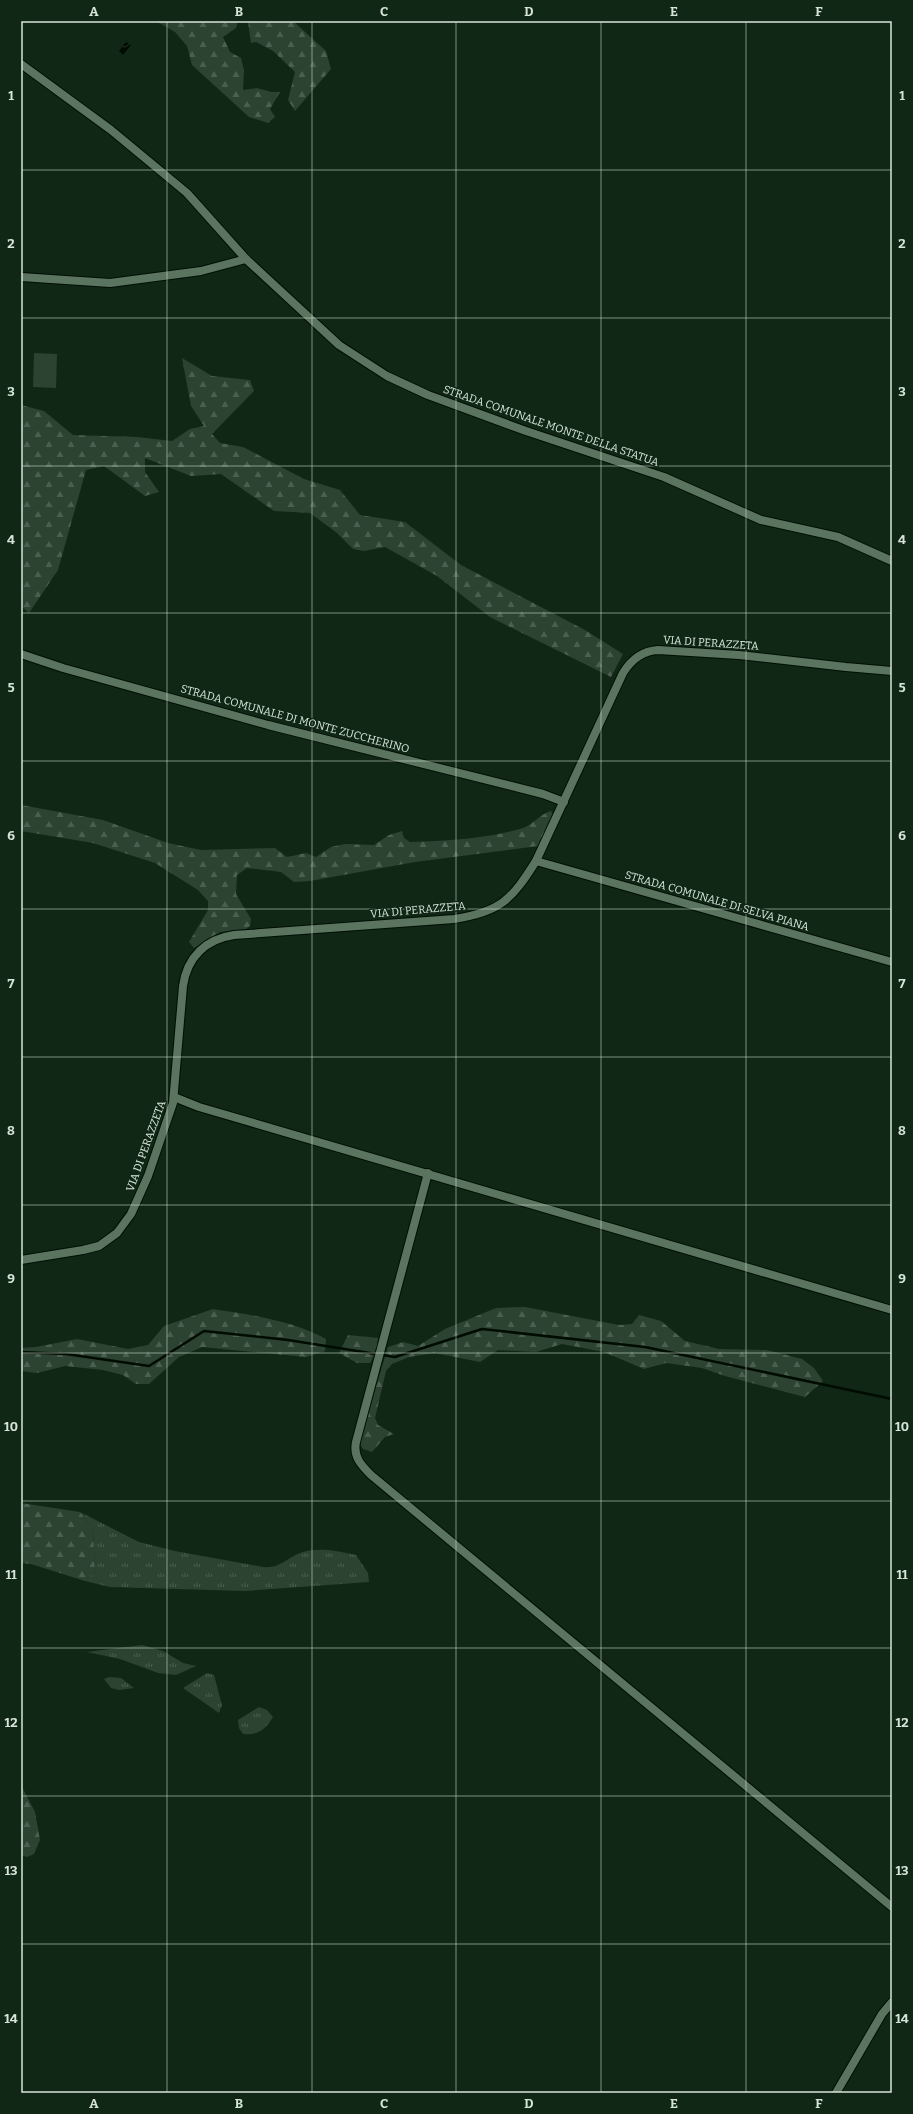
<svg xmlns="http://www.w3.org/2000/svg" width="913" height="2114" font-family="Bitter,serif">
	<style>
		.grass { fill: url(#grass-tufts) }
		.forest { fill: url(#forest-firs) }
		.pitch { fill: #2d4332 }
		.water { fill: url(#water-waves) }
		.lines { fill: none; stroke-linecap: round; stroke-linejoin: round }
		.stream { stroke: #000c00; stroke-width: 2.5 }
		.minor-casing { stroke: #000f03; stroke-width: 10 }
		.minor { stroke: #5a745f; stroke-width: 8 }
		.grid { fill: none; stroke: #d7e5d9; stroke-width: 1; stroke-opacity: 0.55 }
		.labels { text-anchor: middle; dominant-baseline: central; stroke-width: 3; stroke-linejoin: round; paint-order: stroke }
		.street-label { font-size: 11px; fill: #d7e5d9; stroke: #102716 }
		.neatline { fill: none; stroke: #d7e5d9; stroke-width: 1.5 }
		.grid-label { font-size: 13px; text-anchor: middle; font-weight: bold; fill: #d7e5d9 }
	</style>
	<defs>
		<pattern id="grass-tufts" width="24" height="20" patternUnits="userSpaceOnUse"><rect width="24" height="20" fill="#2d4332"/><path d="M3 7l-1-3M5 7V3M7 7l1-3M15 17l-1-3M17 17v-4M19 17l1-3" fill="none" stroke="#4b5e4f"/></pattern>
		<pattern id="forest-firs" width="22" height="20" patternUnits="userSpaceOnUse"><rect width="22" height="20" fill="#2d4332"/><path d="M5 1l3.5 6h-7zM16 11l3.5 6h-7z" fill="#4b5e4f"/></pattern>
		<pattern id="water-waves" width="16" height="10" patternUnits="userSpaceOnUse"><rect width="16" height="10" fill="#000c00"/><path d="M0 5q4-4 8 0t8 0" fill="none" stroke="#242f25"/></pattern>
	</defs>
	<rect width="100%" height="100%" fill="#102716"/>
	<!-- grass -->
	<g class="grass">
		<path d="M80,1512L139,1542L175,1551L263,1567C281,1569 287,1557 303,1552C319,1547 339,1551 356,1555L368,1573L369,1582L244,1591L110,1587L85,1581L95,1572L93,1530Z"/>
		<path d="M142,1645L163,1651L183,1663L196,1666L176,1675L158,1673L120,1659L87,1652Z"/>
		<path d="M207,1673L214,1675L222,1705L219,1713L183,1688Z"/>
		<path d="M109,1677L121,1678L134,1688L119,1690L111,1688L104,1679Z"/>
		<path d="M259,1707L267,1710L273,1717C266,1729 257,1736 243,1734L239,1728L238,1720Z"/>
	</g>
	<!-- forest -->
	<g class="forest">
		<path d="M156,21H238L236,28L223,37L230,52L241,58L244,70L243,90L257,88L271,92H280L270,109L275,117L268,123L249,117L192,65L187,46L175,32Z"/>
		<path d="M247,21H293L326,51L331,69L295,111L288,100L295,72L273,51L256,42L251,43L248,22Z"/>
		<path d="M182,358L212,376L250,380L254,391L212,434L220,443L243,447L304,479L340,490L360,515L405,522L461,565L585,630L623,654L611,677L490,617L437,576L385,547L364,551L353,549L337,533L310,513L274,511L221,474L191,476L145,458V472L159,492L145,496L104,466L86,470L58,570L29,613L21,606V405L44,411L73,435L137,437L172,441L190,429L204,426L191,406Z"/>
		<path d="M21,805L103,820L168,843L201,850L275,848L287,857L306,853L316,857L331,847L345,844L374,845L389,835L402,831L404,838L410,842C447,841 484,839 520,829C533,826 539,814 551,811L553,815L538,846L415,862L310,881L294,882L281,872L247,868L237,875L236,894L251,919L250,926L246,929L220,932L194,948L189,942L208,910V901L198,890L155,863L93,843L21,831Z"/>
		<path d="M525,1307L619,1325L632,1324L639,1315L661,1321L685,1341L719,1349L767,1350L802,1359L814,1368L823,1381L805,1397L725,1376L702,1368L666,1363L644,1369L604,1352L562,1344L536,1352L498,1350L480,1362L435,1353L409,1357L392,1364L386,1371L375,1418L378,1425L394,1434L385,1437L372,1452L363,1449L359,1442L388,1347L403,1342L418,1346L445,1329L496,1308Z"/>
		<path d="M213,1309C251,1315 292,1320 326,1339L325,1351L306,1357L202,1347L179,1357L149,1384H136L123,1375L103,1370L65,1366L37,1373L21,1371V1348L36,1347L77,1339L128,1349L148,1345L164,1326Z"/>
		<path d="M348,1335L378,1338L377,1350L370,1363H357L339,1353Z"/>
		<path d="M21,1503L80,1512L93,1530L95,1572L85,1581L31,1564L21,1563Z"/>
		<path d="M21,1785L35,1812L40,1840L34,1854L27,1857L21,1855Z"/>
	</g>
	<!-- pitch -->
	<path class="pitch" d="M34,353L57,354L56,388L33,387Z"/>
	<!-- water -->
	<path class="water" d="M126,42L131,45L123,55L119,51Z"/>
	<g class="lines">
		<!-- stream -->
		<path class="stream" d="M21,1352L66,1354L149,1366L204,1331L288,1340L395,1357L482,1329L645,1347L892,1399"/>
		<defs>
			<g id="minor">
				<path d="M21,64L111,130L187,193L246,259L339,345L387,376L428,395L526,431L664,477L761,520L838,537L892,561"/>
				<path d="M21,277L110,283L201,271L246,259"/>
				<path d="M21,654L63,668L268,725L543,794L564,802"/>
				<path d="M536,861L892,962"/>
				<path d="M174,1097L199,1107L892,1310"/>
				<path d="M428,1173L356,1442C353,1457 361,1465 371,1475L892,1907"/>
				<path d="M21,1260L83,1250L99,1246L117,1233L131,1214L148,1176L173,1103L183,986C187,957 206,939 234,935L454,919C501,912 512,899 536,861L623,673C631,660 642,651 658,650L739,655L846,667L892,671"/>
				<path d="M836,2093L882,2014L892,2002"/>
			</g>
		</defs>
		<!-- minor casing -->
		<use href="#minor" class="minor-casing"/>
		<!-- minor -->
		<use href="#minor" class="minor"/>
	</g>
	<!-- grid -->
	<path class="grid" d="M167,21V2093M312,21V2093M456,21V2093M601,21V2093M746,21V2093M21,170H892M21,318H892M21,466H892M21,613H892M21,761H892M21,909H892M21,1057H892M21,1205H892M21,1353H892M21,1501H892M21,1648H892M21,1796H892M21,1944H892"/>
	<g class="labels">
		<!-- street labels -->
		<g class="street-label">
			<text transform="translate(551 426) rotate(19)">STRADA COMUNALE MONTE DELLA STATUA</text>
			<text transform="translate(711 643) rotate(4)">VIA DI PERAZZETA</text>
			<text transform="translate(295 719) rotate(15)">STRADA COMUNALE DI MONTE ZUCCHERINO</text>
			<text transform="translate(717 901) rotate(16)">STRADA COMUNALE DI SELVA PIANA</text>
			<text transform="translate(418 910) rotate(-5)">VIA DI PERAZZETA</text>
			<text transform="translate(146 1146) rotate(-70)">VIA DI PERAZZETA</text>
		</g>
	</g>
	<!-- border -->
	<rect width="913" height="2114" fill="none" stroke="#102716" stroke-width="44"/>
	<rect x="22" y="22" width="869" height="2070" class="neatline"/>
	<g class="grid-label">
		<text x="94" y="16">A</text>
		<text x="239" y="16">B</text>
		<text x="384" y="16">C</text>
		<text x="529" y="16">D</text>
		<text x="674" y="16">E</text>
		<text x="819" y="16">F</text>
		<text x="11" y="100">1</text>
		<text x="902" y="100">1</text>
		<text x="11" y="248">2</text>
		<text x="902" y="248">2</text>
		<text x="11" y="396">3</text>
		<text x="902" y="396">3</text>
		<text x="11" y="544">4</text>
		<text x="902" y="544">4</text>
		<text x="11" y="692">5</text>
		<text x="902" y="692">5</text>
		<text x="11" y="840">6</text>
		<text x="902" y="840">6</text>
		<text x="11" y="988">7</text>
		<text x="902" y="988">7</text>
		<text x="11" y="1135">8</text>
		<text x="902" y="1135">8</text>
		<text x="11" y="1283">9</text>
		<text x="902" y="1283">9</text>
		<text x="11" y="1431">10</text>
		<text x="902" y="1431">10</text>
		<text x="11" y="1579">11</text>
		<text x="902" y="1579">11</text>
		<text x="11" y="1727">12</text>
		<text x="902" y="1727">12</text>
		<text x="11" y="1875">13</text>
		<text x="902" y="1875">13</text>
		<text x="11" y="2023">14</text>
		<text x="902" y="2023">14</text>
		<text x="94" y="2108">A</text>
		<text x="239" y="2108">B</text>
		<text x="384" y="2108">C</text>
		<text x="529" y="2108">D</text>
		<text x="674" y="2108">E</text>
		<text x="819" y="2108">F</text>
	</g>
</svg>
